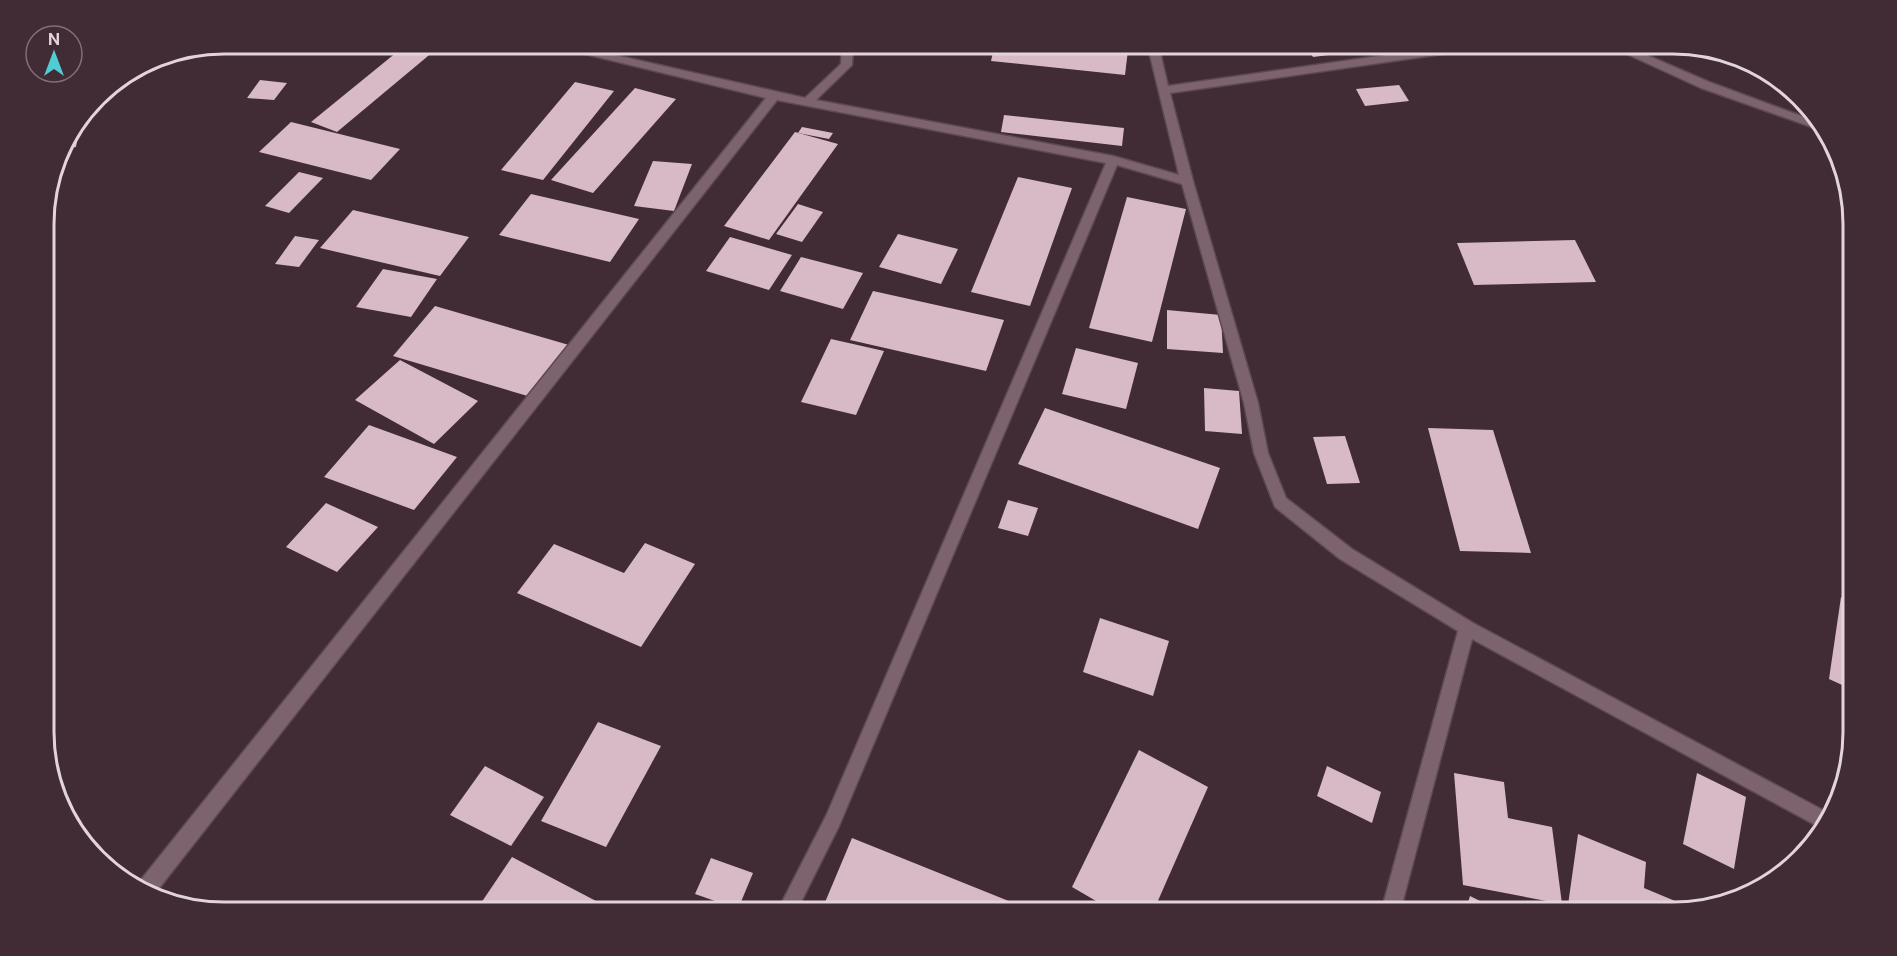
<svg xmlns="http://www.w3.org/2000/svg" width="1897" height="956" font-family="'Public Sans',sans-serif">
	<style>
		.building { fill: #d7bac6 }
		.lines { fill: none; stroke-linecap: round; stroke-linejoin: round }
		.minor-casing { stroke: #5c4951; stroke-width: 3 }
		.minor { fill: #7d636e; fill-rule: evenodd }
		.rim { fill: none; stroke: #e3d4da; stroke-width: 3 }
	</style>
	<rect width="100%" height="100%" fill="#412b35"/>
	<!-- building -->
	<g class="building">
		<path d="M408,43L434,51L337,132L311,122Z"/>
		<path d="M570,43H596L592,49Z"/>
		<path d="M995,43H1062L1128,50L1125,75L991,61Z"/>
		<path d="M1305,43H1371L1375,49L1313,57Z"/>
		<path d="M150,60L142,77L121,78Z"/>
		<path d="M260,80L287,83L274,100L247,98Z"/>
		<path d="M575,82L614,91L543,180L501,170Z"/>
		<path d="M1399,85L1409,101L1365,106L1356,89Z"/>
		<path d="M635,88L676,99L593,193L551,180Z"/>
		<path d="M1004,115L1124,128L1122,146L1001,132Z"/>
		<path d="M291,122L400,149L371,180L259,152Z"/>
		<path d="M802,127L833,133L829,139L798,133Z"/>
		<path d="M795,132L838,144L769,240L724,226Z"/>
		<path d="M78,136L76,147L61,150L66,138Z"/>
		<path d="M653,161L692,164L674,211L634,206Z"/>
		<path d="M299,172L323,178L289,213L265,206Z"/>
		<path d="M1018,177L1072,188L1030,306L971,292Z"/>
		<path d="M531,194L639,219L610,262L499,235Z"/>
		<path d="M1127,197L1186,209L1152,342L1089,328Z"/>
		<path d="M798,204L823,212L802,242L776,234Z"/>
		<path d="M353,210L469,237L440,276L320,248Z"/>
		<path d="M898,234L958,249L941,284L879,267Z"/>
		<path d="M295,236L319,240L299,267L275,264Z"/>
		<path d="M730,237L792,255L769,290L706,271Z"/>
		<path d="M1575,240L1596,282L1474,285L1457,243Z"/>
		<path d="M801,257L863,273L843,309L780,291Z"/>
		<path d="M383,269L437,279L411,317L356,307Z"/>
		<path d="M873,291L1004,320L986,371L850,340Z"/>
		<path d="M435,306L569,345L531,397L393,356Z"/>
		<path d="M1167,310L1221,315L1223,353L1167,349Z"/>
		<path d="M831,339L884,351L856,415L801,402Z"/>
		<path d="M1076,348L1138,363L1126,409L1062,394Z"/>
		<path d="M400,360L478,401L434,444L355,400Z"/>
		<path d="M1204,388L1239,391L1242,434L1205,431Z"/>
		<path d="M1045,408L1220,468L1198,529L1018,464Z"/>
		<path d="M369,425L457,457L414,510L324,477Z"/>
		<path d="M1428,428L1493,430L1531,553L1460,551Z"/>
		<path d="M1345,436L1360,483L1327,484L1313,437Z"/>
		<path d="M1008,500L1038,508L1028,536L998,528Z"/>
		<path d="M326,503L378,527L337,572L286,547Z"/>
		<path d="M645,543L695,564L641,647L517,593L554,544L624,573Z"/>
		<path d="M1841,597L1853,602V690L1829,679Z"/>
		<path d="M1100,618L1169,641L1153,696L1083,672Z"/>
		<path d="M598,722L661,746L606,847L541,821Z"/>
		<path d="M1139,750L1208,787L1153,912H1115L1072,887Z"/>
		<path d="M485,766L544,797L511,846L450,815Z"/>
		<path d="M1327,766L1381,792L1372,823L1317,796Z"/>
		<path d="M1454,773L1504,782L1508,818L1552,827L1562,904L1463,885Z"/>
		<path d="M1697,773L1746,797L1734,869L1683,844Z"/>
		<path d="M1578,834L1646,862L1644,888L1687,906V911L1567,912Z"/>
		<path d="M852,838L1036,912H836L823,907Z"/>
		<path d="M512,857L617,912H475Z"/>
		<path d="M711,858L753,873L738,909L695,894Z"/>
		<path d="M1470,896L1502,912H1465Z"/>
	</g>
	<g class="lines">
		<defs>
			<g id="minor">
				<path d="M540,43H562L805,98L841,64L842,43H853L852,65L816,100L1113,156L1179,175L1147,43H1158L1168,86L1470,43H1503L1498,46L1170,93L1193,181L1258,403L1268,453L1286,498L1352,549L1473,623L1832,815L1821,828L1472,639L1400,912H1381L1458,631L1340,559L1275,507L1254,453L1244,403L1182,184L1117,165L839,826L796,912H777L827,814L1106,163L777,100L153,896L144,894L136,886L766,98Z"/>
				<path d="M1603,43H1619L1709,82L1823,124L1826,132L1701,88Z"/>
			</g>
		</defs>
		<!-- minor casing -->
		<use href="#minor" class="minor-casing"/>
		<!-- minor -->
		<use href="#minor" class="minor"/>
	</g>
	<!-- crop -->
	<path d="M0 0H1897V956H0ZM224 54H1673A170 170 0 0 1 1843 224V732A170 170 0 0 1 1673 902H224A170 170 0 0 1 54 732V224A170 170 0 0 1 224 54Z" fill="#412b35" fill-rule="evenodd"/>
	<path class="rim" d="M224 54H1673A170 170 0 0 1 1843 224V732A170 170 0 0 1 1673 902H224A170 170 0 0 1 54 732V224A170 170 0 0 1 224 54Z"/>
	<!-- north arrow -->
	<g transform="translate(54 54)"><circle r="28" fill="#412b35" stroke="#826f77" stroke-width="1.5"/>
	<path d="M0-4.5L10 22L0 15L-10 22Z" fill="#51ccd4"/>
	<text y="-9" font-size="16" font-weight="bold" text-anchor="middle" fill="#e3d4da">N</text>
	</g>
</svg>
